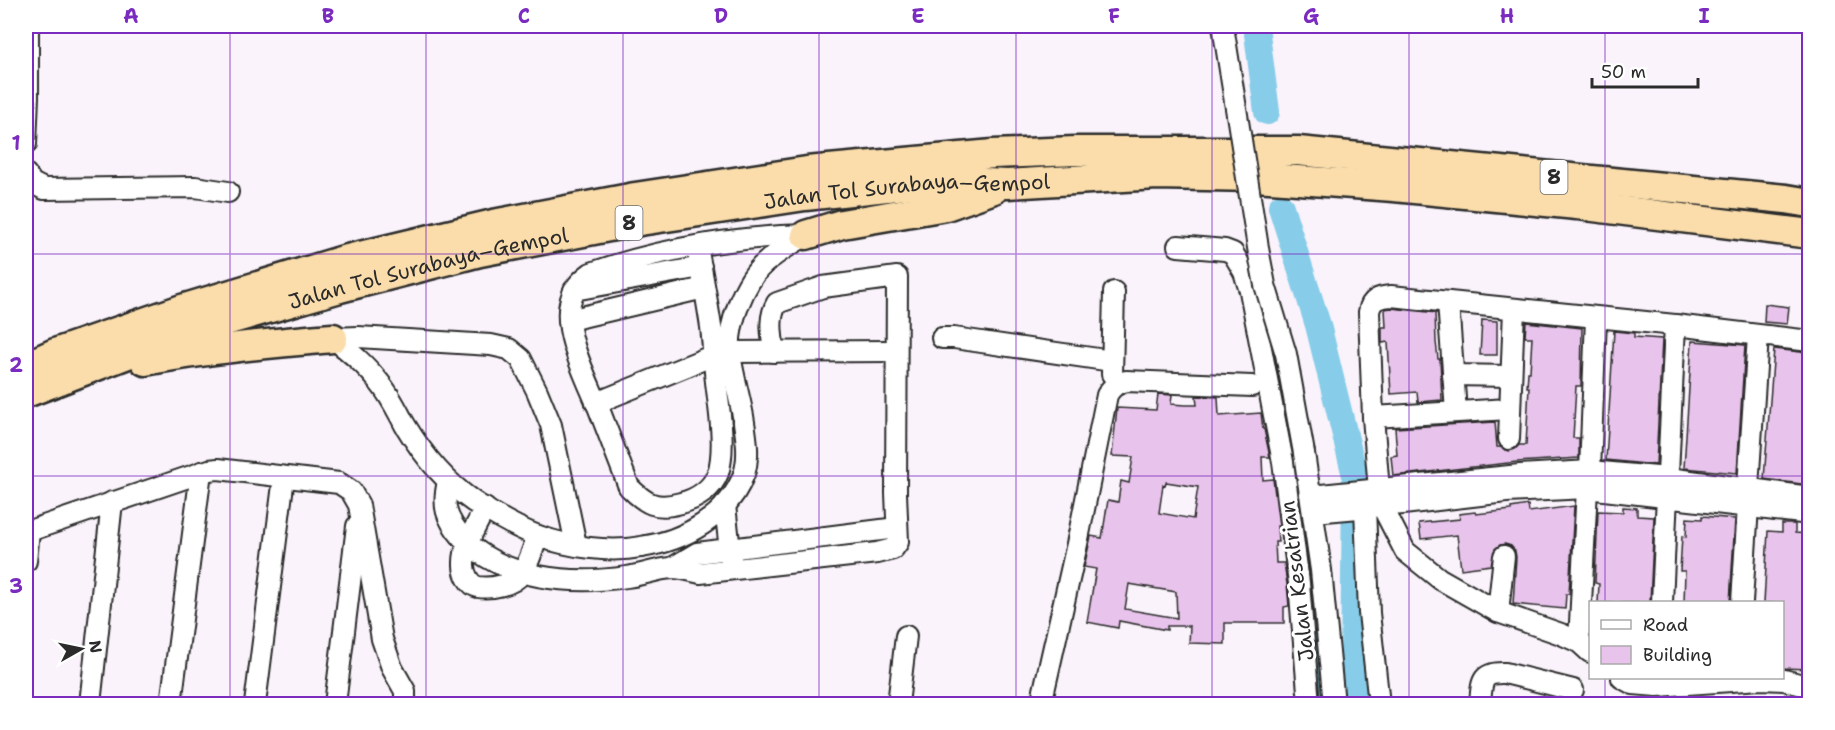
<svg xmlns="http://www.w3.org/2000/svg" width="1835" height="730" font-family="'Shantell Sans',sans-serif">
	<style>
		.lines { fill: none; stroke-linecap: round; stroke-linejoin: round }
		.river { stroke: #87cde9; stroke-width: 26 }
		.building { fill: #e8c3ec; stroke: #2b2b2b; stroke-width: 1.5; fill-rule: evenodd }
		.minor-casing { stroke: #2b2b2b; stroke-width: 24 }
		.highway-casing { stroke: #2b2b2b; stroke-width: 33 }
		.minor { stroke: #fff; stroke-width: 20 }
		.highway { stroke: #faddab; stroke-width: 28 }
		.minor-bridge-casing { stroke: #2b2b2b; stroke-width: 24; stroke-linecap: butt }
		.minor-bridge { stroke: #fff; stroke-width: 20 }
		.grid { fill: none; stroke: #7b2cbf; stroke-width: 1.5; stroke-opacity: 0.55 }
		.labels { text-anchor: middle; dominant-baseline: central; stroke-width: 6; stroke-linejoin: round; paint-order: stroke }
		.shield { fill: #fff; stroke: #6b6b6b; stroke-width: 1.5 }
		.shield-label { font-size: 20px; font-weight: bold; fill: #2b2b2b }
		.street-label { font-size: 21px; fill: #2b2b2b; stroke: #fff }
		.neatline { fill: none; stroke: #7b2cbf; stroke-width: 2 }
		.grid-label { font-size: 20px; text-anchor: middle; font-weight: bold; fill: #7b2cbf }
	</style>
	<rect width="100%" height="100%" fill="#faf3fb"/>
	<filter id="ink" filterUnits="userSpaceOnUse"><feTurbulence type="fractalNoise" baseFrequency=".0167" numOctaves="2"/><feDisplacementMap in="SourceGraphic" scale="12" xChannelSelector="R" yChannelSelector="G"/><feConvolveMatrix kernelMatrix="1 2 1 2 8 2 1 2 1" color-interpolation-filters="sRGB"/></filter>
	<g filter="url(#ink)">
		<g class="lines">
			<!-- river -->
			<g class="river">
				<path d="M1256,26L1267,112"/>
				<path d="M1281,207L1318,325L1355,476L1353,674L1357,704"/>
				<path d="M1259,288L1273,354"/>
				<path d="M1280,380L1300,506L1318,704"/>
			</g>
		</g>
		<!-- building -->
		<g class="building">
			<path d="M1765,304L1789,307L1787,324L1764,322Z"/>
			<path d="M1391,308L1437,313H1435L1436,342L1438,359H1440L1442,400L1418,402L1417,392L1391,394L1388,342L1382,343V327H1386L1385,309Z"/>
			<path d="M1482,320L1497,321V355H1480Z"/>
			<path d="M1526,322L1582,328L1581,386H1576L1573,438H1579V458L1517,462L1393,476L1391,456L1397,455L1395,428L1495,422L1497,447H1500L1509,451L1515,449L1519,445H1526L1529,387H1527L1528,372H1530L1532,337H1525Z"/>
			<path d="M1614,331L1634,333V337L1662,339L1656,465L1606,460Z"/>
			<path d="M1692,341L1745,345L1737,473L1684,468Z"/>
			<path d="M1774,349L1809,353V485L1764,479Z"/>
			<path d="M1158,394L1172,395L1171,404L1185,405H1197L1196,396L1218,397L1219,416L1261,413L1263,429H1264L1270,457H1262L1263,480L1273,479L1279,526H1277L1278,542H1275L1276,563H1284L1287,584L1289,606L1284,607V623H1225V644L1189,643L1190,626H1167V630L1119,621L1118,628L1087,622L1096,569L1084,567L1091,536L1102,538L1108,500L1118,502L1121,481L1129,483L1133,457L1112,456L1117,408L1156,410ZM1166,482L1198,487L1193,519L1159,513L1163,485L1165,486ZM1129,584L1176,592L1177,618L1125,609Z"/>
			<path d="M1528,505L1529,512L1574,506L1569,594H1566L1565,609L1513,604L1516,557L1515,551L1511,546L1505,544L1500,545L1495,549L1491,565L1461,569L1457,535L1421,539L1419,523L1460,519L1459,514L1475,512L1476,514L1511,510V508Z"/>
			<path d="M1623,507L1637,508V516L1654,517L1650,603H1598L1599,584L1595,583L1598,511L1623,512Z"/>
			<path d="M1702,516L1735,519L1730,603H1684L1685,571H1680L1682,536L1686,537L1687,518L1702,519Z"/>
			<path d="M1782,524H1795V533L1809,534L1808,611H1809V669L1782,668V603H1764L1768,531L1782,532Z"/>
		</g>
		<g class="lines">
			<defs>
				<g id="minor">
					<path d="M26,144L28,97V26"/>
					<path d="M26,174L32,183L44,189L195,187L228,192"/>
					<path d="M697,246C702,273 707,300 711,327C713,345 714,364 716,382C719,407 726,448 718,473C712,489 697,499 681,503C656,510 646,504 629,487C618,459 608,432 597,404C586,377 563,332 570,303C573,289 580,281 591,273C660,249 733,237 806,235"/>
					<path d="M1178,246L1225,250L1233,253L1244,272L1250,291L1283,462L1299,583L1309,704"/>
					<path d="M574,290L701,267"/>
					<path d="M1448,302L1456,412"/>
					<path d="M569,320L704,288"/>
					<path d="M333,338C350,352 366,365 379,382C390,395 397,410 405,425C423,455 445,482 474,502C491,513 519,529 538,536C570,547 609,553 641,547C684,541 729,516 744,474C750,456 746,435 743,416C739,395 733,375 730,354C727,326 744,281 765,263C777,252 792,244 806,235"/>
					<path d="M333,338L358,337L491,345L509,349L521,359L537,391L551,425L576,545"/>
					<path d="M942,338H954L1112,361"/>
					<path d="M730,352L896,351"/>
					<path d="M1112,374L1114,292"/>
					<path d="M1453,375L1510,376"/>
					<path d="M596,403L714,355"/>
					<path d="M1373,417L1509,409"/>
					<path d="M1509,439L1514,309"/>
					<path d="M1304,453L1321,570L1334,704"/>
					<path d="M1590,471L1596,318"/>
					<path d="M448,482C442,506 446,518 462,537C501,580 573,585 627,577C642,575 657,569 672,568C681,568 691,571 700,573L877,553L893,549L898,542L896,493L897,277L823,287L777,303C768,318 772,335 774,352"/>
					<path d="M1748,487L1758,336"/>
					<path d="M1311,496L1520,475L1590,471L1668,478L1810,497"/>
					<path d="M725,505L731,560"/>
					<path d="M1365,507L1369,613L1379,704"/>
					<path d="M485,508C477,525 463,545 464,565C464,573 469,585 478,587C491,589 513,585 521,574C529,565 533,547 538,536"/>
					<path d="M1314,512L1403,504L1506,492L1587,488L1810,514"/>
					<path d="M26,532L209,470L218,469L339,483L351,491L359,505L382,639L392,668L405,691V704"/>
					<path d="M26,561L29,531"/>
					<path d="M672,568L697,553L897,528"/>
					<path d="M1662,602L1675,325"/>
					<path d="M1742,602L1748,506"/>
					<path d="M1498,612L1504,556"/>
					<path d="M1579,642L1587,488"/>
					<path d="M1590,652L1579,642L1561,634L1498,612L1440,579L1405,551L1382,506L1379,490L1373,417L1369,312C1371,299 1379,297 1391,296L1675,325L1810,341"/>
					<path d="M1622,678L1633,684L1657,686L1761,679L1784,680L1810,687"/>
					<path d="M90,704L112,502"/>
					<path d="M171,704L201,472"/>
					<path d="M255,704L284,477"/>
					<path d="M335,704L357,526"/>
					<path d="M898,704L906,636"/>
					<path d="M1041,704L1077,544L1107,395C1112,386 1117,384 1126,381L1252,386"/>
					<path d="M1480,704C1482,683 1480,672 1505,673L1573,690"/>
				</g>
				<g id="highway">
					<path d="M806,235L842,224L946,206L994,189"/>
					<path d="M145,361C208,349 270,343 333,338"/>
					<path d="M26,366L55,353L182,309L347,259L493,224L635,197L807,171L993,154L1076,151H1298L1786,199L1810,203"/>
					<path id="s1" d="M26,393L180,334L340,288L480,252L640,221L805,196L941,181L1007,184L1157,175L1255,177L1394,187L1577,205L1810,234"/>
				</g>
			</defs>
			<!-- minor casing -->
			<use href="#minor" class="minor-casing"/>
			<!-- highway casing -->
			<use href="#highway" class="highway-casing"/>
			<!-- minor -->
			<use href="#minor" class="minor"/>
			<!-- highway -->
			<use href="#highway" class="highway"/>
			<defs>
				<path id="minor-bridge" d="M1223,26L1259,254L1265,285L1286,354L1304,453"/>
			</defs>
			<!-- minor-bridge casing -->
			<use href="#minor-bridge" class="minor-bridge-casing"/>
			<!-- minor-bridge -->
			<use href="#minor-bridge" class="minor-bridge"/>
		</g>
	</g>
	<!-- grid -->
	<path class="grid" d="M230,26V704M426,26V704M623,26V704M819,26V704M1016,26V704M1212,26V704M1409,26V704M1605,26V602M26,254H1810M26,476H1810M1605,678V704"/>
	<g class="labels">
		<!-- shield labels -->
		<g class="shield">
			<rect x="1540.5" y="160" width="27" height="34" rx="4.5"/>
			<rect x="615.5" y="206" width="27" height="34" rx="4.5"/>
		</g>
		<g class="shield-label">
			<text x="1554" y="177">8</text>
			<text x="629" y="223">8</text>
		</g>
		<!-- street labels -->
		<g class="street-label">
			<text stroke="none"><textPath href="#s1" startOffset="908">Jalan Tol Surabaya–Gempol</textPath></text>
			<text stroke="none"><textPath href="#s1" startOffset="422">Jalan Tol Surabaya–Gempol</textPath></text>
			<text transform="translate(1297 581) rotate(-97)">Jalan Kesatrian</text>
		</g>
	</g>
	<!-- margin -->
	<rect width="1835" height="730" fill="none" stroke="#fff" stroke-width="66"/>
	<!-- legend -->
	<rect x="1589" y="601" width="195" height="78" fill="#ffffff" stroke="#aaaaaa" stroke-width="1.5"/>
	<rect x="1601" y="620" width="30" height="9" fill="#ffffff" stroke="#aaaaaa" stroke-width="1.5"/>
	<text x="1643" y="631" font-size="18" fill="#2b2b2b">Road</text>
	<rect x="1601" y="646" width="30" height="18" fill="#e8c3ec" stroke="#aaaaaa" stroke-width="1.5"/>
	<text x="1643" y="661" font-size="18" fill="#2b2b2b">Building</text>
	<!-- north arrow -->
	<g transform="translate(81 649) rotate(81)" stroke="#ffffff" stroke-width="4.5" paint-order="stroke">
	<path d="M0-4.5L10 22L0 15L-10 22Z" fill="#2b2b2b"/>
	<text y="-9" font-size="16" font-weight="bold" text-anchor="middle" fill="#2b2b2b">N</text>
	</g>
	<!-- scale -->
	<path d="M1592 78v9h106v-9" fill="none" stroke="#2b2b2b" stroke-width="3"/>
	<text x="1601" y="78" font-size="18" fill="#2b2b2b" stroke="#ffffff" stroke-width="4.5" paint-order="stroke">50 m</text>
	<rect x="33" y="33" width="1769" height="664" class="neatline"/>
	<g class="grid-label">
		<text x="131" y="23">A</text>
		<text x="328" y="23">B</text>
		<text x="524" y="23">C</text>
		<text x="721" y="23">D</text>
		<text x="918" y="23">E</text>
		<text x="1114" y="23">F</text>
		<text x="1311" y="23">G</text>
		<text x="1507" y="23">H</text>
		<text x="1704" y="23">I</text>
		<text x="16" y="150">1</text>
		<text x="16" y="372">2</text>
		<text x="16" y="593">3</text>
	</g>
</svg>
